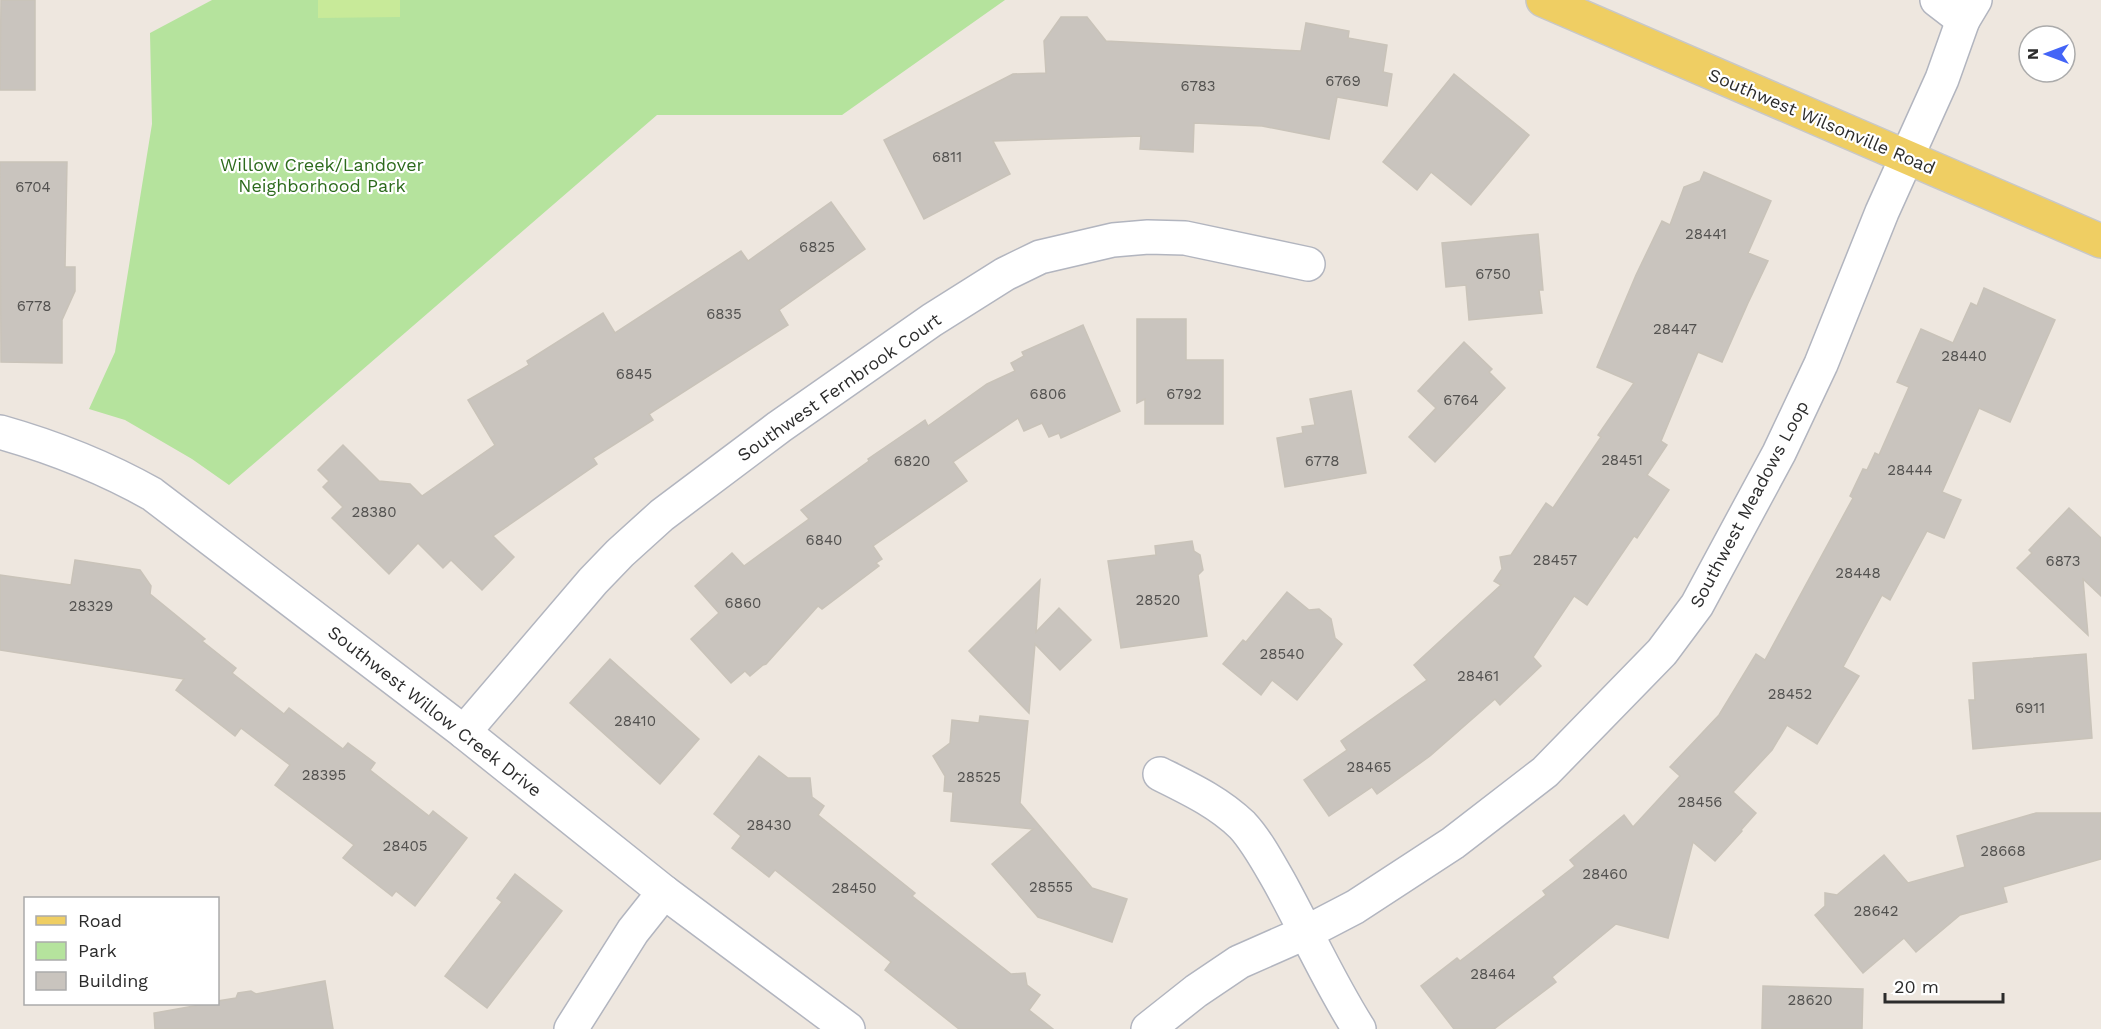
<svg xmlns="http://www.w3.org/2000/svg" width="2101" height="1029" font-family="'Work Sans',sans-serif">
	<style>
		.green { fill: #b5e39d }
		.pitch { fill: #c8ea99 }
		.building { fill: #c9c4be; stroke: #c9c3b9; stroke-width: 1.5 }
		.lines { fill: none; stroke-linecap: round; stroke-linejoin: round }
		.minor-casing { stroke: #b2b5bf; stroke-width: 36 }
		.major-casing { stroke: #c8c8c8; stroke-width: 36 }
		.minor { stroke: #fff; stroke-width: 33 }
		.major { stroke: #efce63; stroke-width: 33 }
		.labels { text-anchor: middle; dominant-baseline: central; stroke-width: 4.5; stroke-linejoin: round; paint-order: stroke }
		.number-label { font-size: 15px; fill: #535250 }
		.street-label { font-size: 18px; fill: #2c2c2c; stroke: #fff }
		.park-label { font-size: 18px; fill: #2c6a1c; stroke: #fff }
	</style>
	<rect width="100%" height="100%" fill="#eee7df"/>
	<!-- green -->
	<path class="green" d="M212,0H1005L842,115H657L229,485L192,459L125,420L89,409L115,352L152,124L150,33Z"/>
	<!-- pitch -->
	<path class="pitch" d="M318,0H400V17L318,18Z"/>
	<!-- building -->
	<g class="building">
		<path d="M1,0H35V90H0Z"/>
		<path d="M1061,17H1087L1106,41L1301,51L1306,23L1349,31L1348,38L1387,45L1383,72L1392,74L1387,106L1337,97L1329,139L1262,126L1194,123L1193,152L1140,149L1141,136L993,141L1010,174L924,219L884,140L1013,74L1046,73L1044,41Z"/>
		<path d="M1454,74L1529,135L1471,205L1431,172L1417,190L1383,162Z"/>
		<path d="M0,162H67L65,267H75V291L62,320V363L1,362Z"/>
		<path d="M1704,172L1771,201L1748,253L1768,261L1748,303L1722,362L1698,352L1661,441L1667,445L1647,475L1669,490L1637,538L1634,536L1587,605L1574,596L1533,657L1541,666L1500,705L1495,699L1430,756L1377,794L1372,787L1329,816L1304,780L1347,750L1341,741L1427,680L1414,665L1501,585L1494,581L1502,569L1500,557L1511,555L1546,503L1553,508L1601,437L1598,435L1634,383L1597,367L1636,275L1662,221L1670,225L1684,187L1700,181Z"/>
		<path d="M831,202L865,249L779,310L788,325L649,414L653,420L593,458L597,464L493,536L514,557L482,590L451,560L443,568L418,543L389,574L332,518L343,507L323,487L329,481L318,470L343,445L379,481L410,484L422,496L495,445L468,400L529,365L527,361L603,313L615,333L741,251L748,261Z"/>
		<path d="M1538,234L1543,290H1539L1542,313L1469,320L1466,285L1446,287L1442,243Z"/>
		<path d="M1984,288L2055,320L2010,422L1979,408L1942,492L1961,500L1944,538L1927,531L1890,600L1882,595L1843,667L1859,676L1817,744L1787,725L1772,750L1733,792L1756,813L1741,830L1742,831L1715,861L1693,842L1668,938L1616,924L1552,977L1556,982L1494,1029H1454L1421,986L1457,958L1460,961L1546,895L1543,891L1575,866L1570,860L1624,815L1633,827L1680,776L1670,767L1719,715L1756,654L1765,660L1853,498L1850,496L1863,469L1867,470L1875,453L1879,455L1909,387L1897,382L1921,329L1953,343L1971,303L1977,306Z"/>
		<path d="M1137,319H1186V360H1223V424H1145V399L1137,403Z"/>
		<path d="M1083,325L1120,411L1061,438L1059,433L1049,437L1042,423L1024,431L1018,418L953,462L967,481L873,546L882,559L876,563L879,566L822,609L818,606L766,664L763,665L750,676L745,671L731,683L691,639L719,613L695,586L732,553L744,566L809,519L801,510L869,461L868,459L925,420L928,426L987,384L1015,371L1011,363L1024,356L1022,352Z"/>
		<path d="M1464,342L1492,369L1489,372L1505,388L1435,462L1409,437L1436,408L1418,391Z"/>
		<path d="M1351,391L1366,473L1285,487L1277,438L1303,433L1302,427L1315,425L1310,399Z"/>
		<path d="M2069,508L2101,538V596L2083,579L2088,635L2017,568L2032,553L2029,550Z"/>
		<path d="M1192,541L1194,551L1200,555L1203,570L1198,575L1207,636L1121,648L1108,561L1156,555L1155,546Z"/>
		<path d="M75,560L140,570L151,586L150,594L205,639L202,641L236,668L232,673L284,714L289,708L343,749L348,743L375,763L370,770L429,816L433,811L467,838L415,906L396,891L392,896L343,858L354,845L275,785L290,765L241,728L235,736L176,690L184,679L0,650V575L71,585Z"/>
		<path d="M1040,580L1036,632L1059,608L1091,640L1060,670L1035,644L1029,713L969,651Z"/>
		<path d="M1287,592L1309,610L1319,609L1331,619L1335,638L1342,644L1297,700L1272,680L1261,695L1223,664L1243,640L1246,642Z"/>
		<path d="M2086,654L2092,738L1973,749L1969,700H1975L1973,663Z"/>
		<path d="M610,659L699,739L660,784L570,703Z"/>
		<path d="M980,716L1028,721L1020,803L1092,888L1127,899L1112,942L1038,917L992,864L1033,829L951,821L953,792L944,791L945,776L933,756L950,743L952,720L979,723Z"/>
		<path d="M759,756L788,778H810L812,797L824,806L818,815L915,893L912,896L1011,974L1025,973L1027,985L1040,995L1029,1010L1053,1029H959L885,970L891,962L775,870L769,877L732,848L741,836L714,814Z"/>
		<path d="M2036,813H2101V859L2003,887L2007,902L1960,915L1916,952L1904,938L1863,973L1815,915L1825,906V893L1837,895L1884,855L1908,883L1965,867L1957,836Z"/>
		<path d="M515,874L562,911L487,1008L445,976L502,902L497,898Z"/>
		<path d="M325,981L333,1029H155L154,1013L205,1004H218V1001L236,998L238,993L251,991L256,994Z"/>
		<path d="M1763,986L1863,989L1862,1029H1762Z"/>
	</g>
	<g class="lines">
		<defs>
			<g id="minor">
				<path d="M1937,0L1963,20L1975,0"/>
				<path d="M0,432C53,447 104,467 152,494L464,732L664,892L848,1029"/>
				<path d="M464,732L593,581L620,553L662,515L779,427L932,320L1005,274L1040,257L1113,240L1148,237L1185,238L1308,264"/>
				<path d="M1160,774C1190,789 1218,802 1242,825C1257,841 1269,864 1280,883C1307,932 1329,982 1359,1029"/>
				<path d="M571,1029L633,931L664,892"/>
				<path d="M1148,1029L1196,991L1239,962L1307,932L1355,907L1453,843L1545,772L1662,652L1697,605L1779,453L1821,364L1882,212L1942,79L1963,20"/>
			</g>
			<path id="major" d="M1543,0L2101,241"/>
		</defs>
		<!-- minor casing -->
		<use href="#minor" class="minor-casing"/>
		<!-- major casing -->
		<use href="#major" class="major-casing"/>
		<!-- minor -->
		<use href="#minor" class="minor"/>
		<!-- major -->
		<use href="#major" class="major"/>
	</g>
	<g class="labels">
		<!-- number labels -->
		<g class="number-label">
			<text x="1343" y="81">6769</text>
			<text x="1198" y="86">6783</text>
			<text x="947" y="157">6811</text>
			<text x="33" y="187">6704</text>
			<text x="1706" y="234">28441</text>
			<text x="817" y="247">6825</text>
			<text x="1493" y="274">6750</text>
			<text x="34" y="306">6778</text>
			<text x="724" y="314">6835</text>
			<text x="1675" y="329">28447</text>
			<text x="1964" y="356">28440</text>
			<text x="634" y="374">6845</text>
			<text x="1048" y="394">6806</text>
			<text x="1184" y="394">6792</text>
			<text x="1461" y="400">6764</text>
			<text x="1622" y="460">28451</text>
			<text x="912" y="461">6820</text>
			<text x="1322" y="461">6778</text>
			<text x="1910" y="470">28444</text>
			<text x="374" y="512">28380</text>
			<text x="824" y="540">6840</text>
			<text x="1555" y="560">28457</text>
			<text x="2063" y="561">6873</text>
			<text x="1858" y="573">28448</text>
			<text x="1158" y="600">28520</text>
			<text x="743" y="603">6860</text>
			<text x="91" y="606">28329</text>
			<text x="1282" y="654">28540</text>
			<text x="1478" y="676">28461</text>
			<text x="1790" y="694">28452</text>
			<text x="2030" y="708">6911</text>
			<text x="635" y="721">28410</text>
			<text x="1369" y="767">28465</text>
			<text x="324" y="775">28395</text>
			<text x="979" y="777">28525</text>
			<text x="1700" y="802">28456</text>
			<text x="769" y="825">28430</text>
			<text x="405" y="846">28405</text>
			<text x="2003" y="851">28668</text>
			<text x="1605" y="874">28460</text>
			<text x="1051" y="887">28555</text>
			<text x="854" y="888">28450</text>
			<text x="1876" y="911">28642</text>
			<text x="1493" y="974">28464</text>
			<text x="1810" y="1000">28620</text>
		</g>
		<!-- street labels -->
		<g class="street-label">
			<text transform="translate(1822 121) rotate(23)">Southwest Wilsonville Road</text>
			<text transform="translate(839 387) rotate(-35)">Southwest Fernbrook Court</text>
			<text transform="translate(1749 504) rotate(-62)">Southwest Meadows Loop</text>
			<text transform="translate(435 711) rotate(38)">Southwest Willow Creek Drive</text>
		</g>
		<!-- park labels -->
		<g class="park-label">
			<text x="322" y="164">Willow Creek/Landover<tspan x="322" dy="21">Neighborhood Park</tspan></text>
		</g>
	</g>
	<!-- legend -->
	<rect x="24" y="897" width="195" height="108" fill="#ffffff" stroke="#ababab" stroke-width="1.5"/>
	<rect x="36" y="916" width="30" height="9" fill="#efce63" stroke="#ababab" stroke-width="1.5"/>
	<text x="78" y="927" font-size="18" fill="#2c2c2c">Road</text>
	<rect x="36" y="942" width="30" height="18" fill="#b5e39d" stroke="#ababab" stroke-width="1.5"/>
	<text x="78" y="957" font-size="18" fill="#2c2c2c">Park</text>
	<rect x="36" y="972" width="30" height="18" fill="#c9c4be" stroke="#ababab" stroke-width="1.5"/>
	<text x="78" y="987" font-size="18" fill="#2c2c2c">Building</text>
	<!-- north arrow -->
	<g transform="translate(2047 54) rotate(270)"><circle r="28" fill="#ffffff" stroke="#ababab" stroke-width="1.5"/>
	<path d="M0-4.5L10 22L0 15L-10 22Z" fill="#4364f7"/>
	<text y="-9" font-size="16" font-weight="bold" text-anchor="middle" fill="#2c2c2c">N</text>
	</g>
	<!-- scale -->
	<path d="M1885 993v9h118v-9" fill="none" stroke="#2c2c2c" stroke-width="3"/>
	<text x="1894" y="993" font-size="18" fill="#2c2c2c" stroke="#ffffff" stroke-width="4.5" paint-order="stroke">20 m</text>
</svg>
